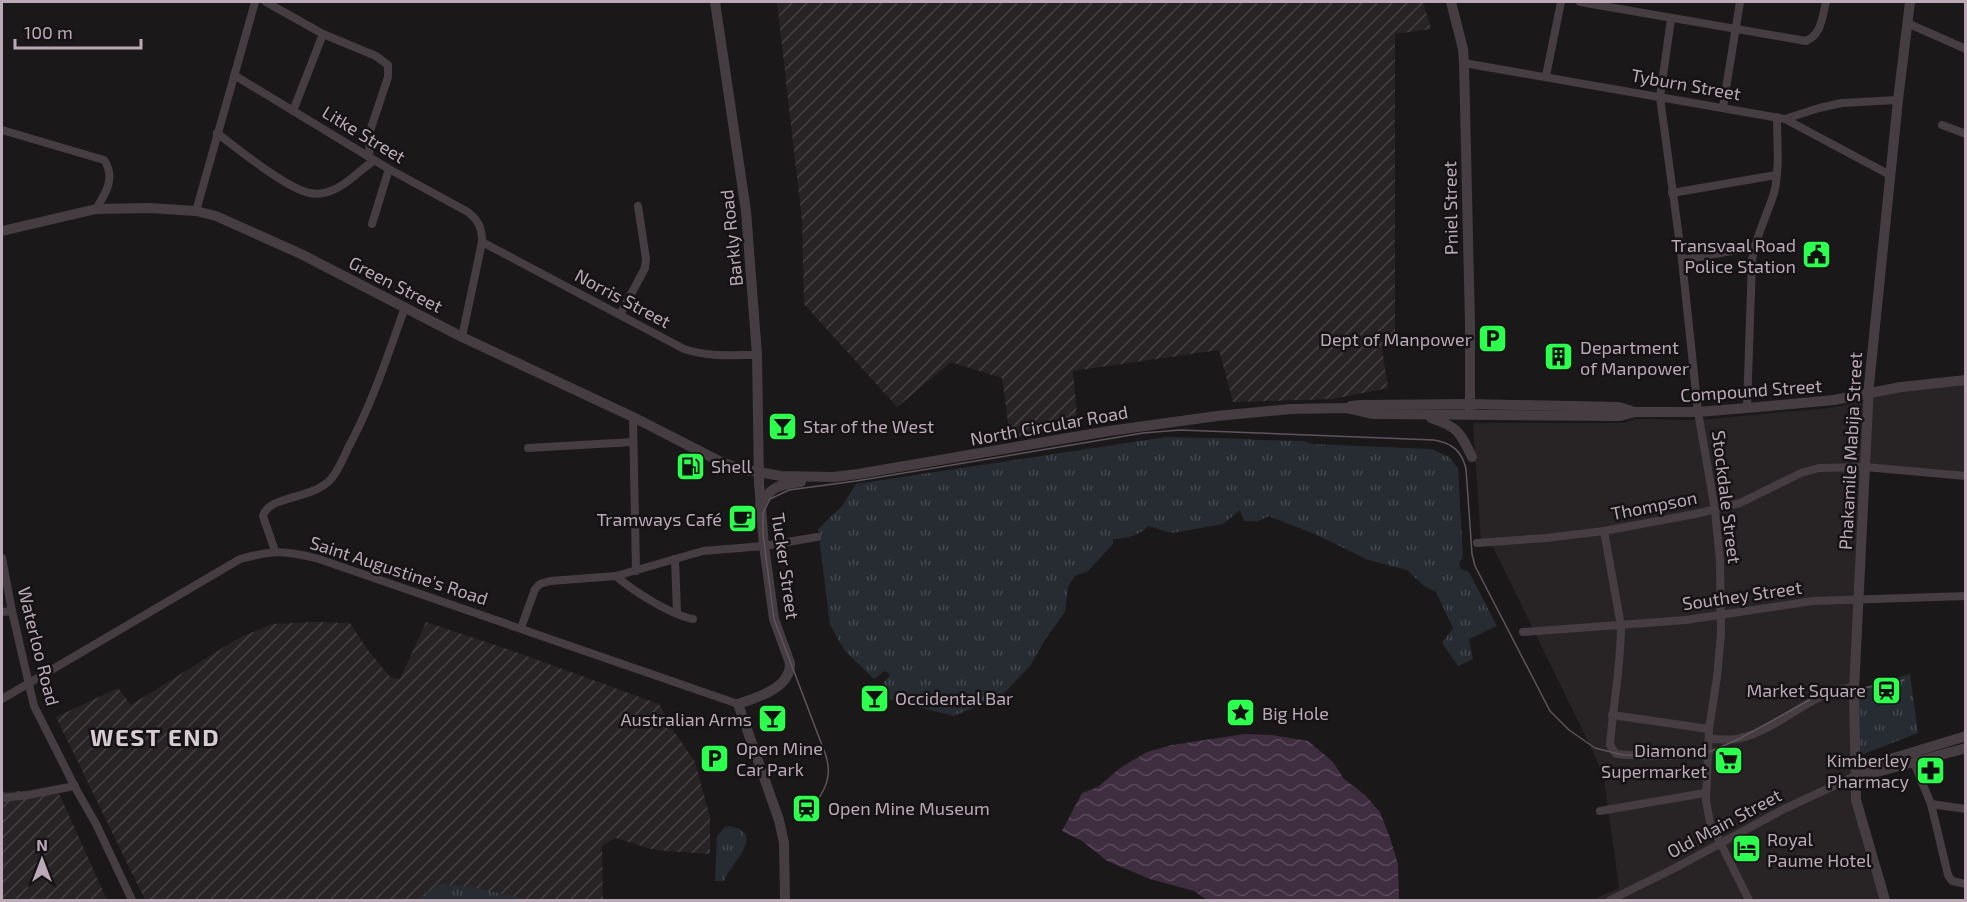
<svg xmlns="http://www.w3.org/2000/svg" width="1967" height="902" font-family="'Exo 2',sans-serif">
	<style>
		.built { fill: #282426 }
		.industrial { fill: url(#industrial-furrows) }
		.grass { fill: url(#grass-tufts) }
		.water { fill: url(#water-waves) }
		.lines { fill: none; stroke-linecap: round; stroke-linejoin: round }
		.minor { stroke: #453d42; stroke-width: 8 }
		.tertiary { stroke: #453d42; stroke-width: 10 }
		.tram { stroke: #5f545d; stroke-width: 1.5 }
		.labels { text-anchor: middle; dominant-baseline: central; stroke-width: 5; stroke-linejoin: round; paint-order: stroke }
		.street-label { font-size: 18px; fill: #bba9b8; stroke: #161314 }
		.poi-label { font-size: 18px; fill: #bba9b8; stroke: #161314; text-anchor: start }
		.district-label { font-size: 24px; font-weight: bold; letter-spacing: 1.5px; fill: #d7cbd4; stroke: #161314 }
	</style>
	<defs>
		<pattern id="industrial-furrows" width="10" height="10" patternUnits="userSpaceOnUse" patternTransform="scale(1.5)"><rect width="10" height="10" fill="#282426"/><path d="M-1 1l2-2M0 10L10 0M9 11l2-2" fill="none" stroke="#454143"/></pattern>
		<pattern id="grass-tufts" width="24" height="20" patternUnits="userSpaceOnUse" patternTransform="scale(1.5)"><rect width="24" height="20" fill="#272c33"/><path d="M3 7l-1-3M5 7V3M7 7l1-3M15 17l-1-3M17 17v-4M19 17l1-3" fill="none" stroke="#44484e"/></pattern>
		<pattern id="water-waves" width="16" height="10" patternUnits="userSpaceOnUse" patternTransform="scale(1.5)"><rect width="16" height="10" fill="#3f2d40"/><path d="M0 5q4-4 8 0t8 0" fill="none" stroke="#59495a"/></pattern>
	</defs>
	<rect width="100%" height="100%" fill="#1b1819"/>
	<!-- built -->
	<g class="built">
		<path d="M1965,382V474L1867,467L1870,394Z"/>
		<path d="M1864,401L1850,786L1851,797L1881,900H1592L1619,888L1604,779L1595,756L1493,547L1485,546L1481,543L1473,423H1622L1637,419L1698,420L1830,408Z"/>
	</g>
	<!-- industrial -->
	<g class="industrial">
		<path d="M777,2H1423L1431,29L1395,34V344L1382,348L1388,388L1333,399L1233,402L1219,350L1073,371L1078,427L1010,438L1002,378L951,362L897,407L804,304L802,221Z"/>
		<path d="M315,622L350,623L367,649L390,677L400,679L426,622L513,651L659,704L673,730L695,762L710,817V854L654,850L616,838L602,846L603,900H529L502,895L421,896L418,900H145L56,717L118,688L131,705L237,639L272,624Z"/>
		<path d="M57,789L107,900H2V792Z"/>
	</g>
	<!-- grass -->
	<g class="grass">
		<path d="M1166,437L1249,439L1257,440L1304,441L1311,444L1432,449L1449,457L1458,468L1463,557L1459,563L1461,569L1469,572L1497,626L1469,639L1473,659L1458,666L1442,643L1453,628L1436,592L1424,586L1407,570L1368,560L1317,535L1269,516L1258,521H1244L1240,510L1223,524L1172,533L1148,526C1141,535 1125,539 1113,539V544L1088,571L1075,576L1068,587L1065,612L1046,638L1030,666L1001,696L954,716L880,697L886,690L883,683L890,675L885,671L874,679L845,651L830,625L818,529L842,506L856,484Z"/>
		<path d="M1910,674L1918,733L1856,757L1854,690Z"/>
		<path d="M729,826C768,833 730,864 724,881H715L717,836L724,828Z"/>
		<path d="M441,884L472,887L529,900H418L421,896Z"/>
	</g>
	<!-- water -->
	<path class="water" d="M1244,734L1272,735L1308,741L1333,762L1344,779L1365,795L1380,812L1390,838L1398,864L1399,900H1207L1194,891L1150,879L1107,861L1082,841L1062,831L1082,793L1098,787L1120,768L1147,752L1172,745Z"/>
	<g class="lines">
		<!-- minor -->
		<g class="minor">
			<path d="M266,2L323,34L376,56L388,65V77L370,131L369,157"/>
			<path d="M1580,2L1806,41C1822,34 1822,17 1826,2"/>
			<path d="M1671,19L1660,97L1682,260L1698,412L1715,510L1720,561L1721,634L1717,677L1709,729L1706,801L1710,822L1749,900"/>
			<path d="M1907,23L1966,49"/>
			<path d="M1464,63L1785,119L1890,175"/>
			<path d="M234,75L389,169L468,212C479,221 482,228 482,242L462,337"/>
			<path d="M1546,76L1561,2"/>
			<path d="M1723,107L1740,2"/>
			<path d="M293,111L323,34"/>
			<path d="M1785,119L1819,108L1842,103L1898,100"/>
			<path d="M1942,125L1966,134"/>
			<path d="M2,130L104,160C116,177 106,193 96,209"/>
			<path d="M217,133C238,149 287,189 310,193C318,195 326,193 333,190C349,184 360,169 374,161"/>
			<path d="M1672,193L1776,175"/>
			<path d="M196,211L255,2"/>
			<path d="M372,224L389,169"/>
			<path d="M482,242L684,349C708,357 732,355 757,355"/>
			<path d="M1682,260L1754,247"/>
			<path d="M620,315L645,268L646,259L638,206"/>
			<path d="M1747,408L1752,261C1755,237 1767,216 1774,193C1780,169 1777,142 1777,117"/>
			<path d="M633,417L636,571"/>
			<path d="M528,448L633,442"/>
			<path d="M1604,531L1621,626C1621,665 1613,706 1610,745L1616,754C1647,757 1678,757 1709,752"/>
			<path d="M1477,543L1546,538L1604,531L1695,514L1740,503L1801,473L1819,468L1865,467L1966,476"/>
			<path d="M275,551L263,516C269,495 311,500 330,480C338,472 343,459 348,448C372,404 388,355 405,307"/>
			<path d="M2,558L12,611L34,706L76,789L96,824L132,900"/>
			<path d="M675,559L677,613"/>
			<path d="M616,576C633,591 671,615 693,619"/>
			<path d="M2,612L12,611"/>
			<path d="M521,628L535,589L540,584L550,581L616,576L703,551L764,546L817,537"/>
			<path d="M1523,632L1686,620L1813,601L1966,596"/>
			<path d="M2,699L240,559C273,550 285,550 319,559L738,704"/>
			<path d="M1612,715L1709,729"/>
			<path d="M1709,739C1719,739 1731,741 1741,738C1782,728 1811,691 1854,687"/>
			<path d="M1912,758L1931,804L1948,875L1952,881L1966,884"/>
			<path d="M2,798L28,795L75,786"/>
			<path d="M1931,804L1966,809"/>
			<path d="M1600,811L1705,793"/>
			<path d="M1610,900L1675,868L1784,809L1855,776"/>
		</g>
		<!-- tertiary -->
		<g class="tertiary">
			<path d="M715,2L746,211L757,355L759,483L764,546L774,619L790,663C791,688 758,697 738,704L779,820L784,843L785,900"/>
			<path d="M1451,2L1463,49L1464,63L1470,324V409"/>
			<path d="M2,231L96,209L149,208L196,211L216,216L301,254L462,337L633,417L721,462L741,469L781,476L834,477L858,474L1109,431L1217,416L1291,409L1346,408L1372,414L1620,416L1635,412"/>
			<path d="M1351,406L1361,405L1470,404L1619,407L1635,412H1698L1747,408L1834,400L1901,387L1966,380"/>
			<path d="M1431,418C1458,427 1460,432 1472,457"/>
			<path d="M760,505C772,485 780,485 801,482"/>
			<path d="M1855,776L1864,767L1966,736"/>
			<path d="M1855,776L1866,775L1966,748"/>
			<path d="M1885,900L1856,800L1854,690L1869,385L1898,100L1910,2"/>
		</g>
		<!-- tram -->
		<path class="tram" d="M807,817C821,794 835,781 825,753L774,619L763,534V513L770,499L789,490L856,481L1143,433L1180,430L1434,440C1452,443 1462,451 1466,469L1472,554L1475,566L1550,711L1569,730L1595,748L1623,755L1687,756L1709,752L1739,739L1813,698L1904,680"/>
	</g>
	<!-- icons -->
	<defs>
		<symbol id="civic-square" viewBox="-11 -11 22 22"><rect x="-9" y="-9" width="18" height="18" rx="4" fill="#2cff4e" stroke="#161314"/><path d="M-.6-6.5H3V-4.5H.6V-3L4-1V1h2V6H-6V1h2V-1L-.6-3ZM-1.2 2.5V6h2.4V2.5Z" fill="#111"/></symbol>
		<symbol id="parking-square" viewBox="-11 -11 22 22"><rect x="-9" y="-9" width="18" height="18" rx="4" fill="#2cff4e" stroke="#161314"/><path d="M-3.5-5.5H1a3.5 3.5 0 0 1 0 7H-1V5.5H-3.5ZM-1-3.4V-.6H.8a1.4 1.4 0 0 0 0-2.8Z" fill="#111"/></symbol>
		<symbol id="building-square" viewBox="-11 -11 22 22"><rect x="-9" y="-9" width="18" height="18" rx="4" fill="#2cff4e" stroke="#161314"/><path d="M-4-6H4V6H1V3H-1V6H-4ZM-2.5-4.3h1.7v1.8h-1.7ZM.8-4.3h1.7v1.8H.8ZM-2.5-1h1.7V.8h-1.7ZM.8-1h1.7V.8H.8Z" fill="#111"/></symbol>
		<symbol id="bar-square" viewBox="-11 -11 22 22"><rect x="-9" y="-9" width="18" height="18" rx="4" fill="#2cff4e" stroke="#161314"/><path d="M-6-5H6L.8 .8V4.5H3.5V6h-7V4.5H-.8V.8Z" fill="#111"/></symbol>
		<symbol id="fuel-square" viewBox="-11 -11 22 22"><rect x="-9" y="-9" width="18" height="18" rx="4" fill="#2cff4e" stroke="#161314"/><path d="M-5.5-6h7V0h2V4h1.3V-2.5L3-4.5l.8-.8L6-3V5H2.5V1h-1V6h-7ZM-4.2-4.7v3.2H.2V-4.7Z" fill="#111"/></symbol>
		<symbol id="cafe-square" viewBox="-11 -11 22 22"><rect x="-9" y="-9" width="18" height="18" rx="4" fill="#2cff4e" stroke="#161314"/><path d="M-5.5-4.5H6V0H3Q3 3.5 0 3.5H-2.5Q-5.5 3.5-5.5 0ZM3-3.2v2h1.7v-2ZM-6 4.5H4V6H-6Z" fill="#111"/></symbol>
		<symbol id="station-square" viewBox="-11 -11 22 22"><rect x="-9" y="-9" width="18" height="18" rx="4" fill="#2cff4e" stroke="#161314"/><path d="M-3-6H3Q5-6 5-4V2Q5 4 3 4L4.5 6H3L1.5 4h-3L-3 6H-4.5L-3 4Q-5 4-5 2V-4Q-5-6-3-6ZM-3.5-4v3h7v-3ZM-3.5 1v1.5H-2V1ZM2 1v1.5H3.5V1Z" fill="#111"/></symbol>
		<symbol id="sight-square" viewBox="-11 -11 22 22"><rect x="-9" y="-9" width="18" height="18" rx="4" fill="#2cff4e" stroke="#161314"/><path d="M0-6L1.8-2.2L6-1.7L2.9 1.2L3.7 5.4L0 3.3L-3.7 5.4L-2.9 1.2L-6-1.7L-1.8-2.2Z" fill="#111"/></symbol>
		<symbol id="supermarket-square" viewBox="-11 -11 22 22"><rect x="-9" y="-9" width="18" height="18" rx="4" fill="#2cff4e" stroke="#161314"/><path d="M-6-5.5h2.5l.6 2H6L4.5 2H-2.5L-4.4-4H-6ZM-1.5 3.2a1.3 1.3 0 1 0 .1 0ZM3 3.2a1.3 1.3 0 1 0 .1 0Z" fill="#111"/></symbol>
		<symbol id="pharmacy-square" viewBox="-11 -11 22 22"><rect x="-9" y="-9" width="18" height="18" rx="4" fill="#2cff4e" stroke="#161314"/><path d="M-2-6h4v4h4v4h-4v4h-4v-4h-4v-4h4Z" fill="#111"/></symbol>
		<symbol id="hotel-square" viewBox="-11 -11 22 22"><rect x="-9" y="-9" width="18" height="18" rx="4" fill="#2cff4e" stroke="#161314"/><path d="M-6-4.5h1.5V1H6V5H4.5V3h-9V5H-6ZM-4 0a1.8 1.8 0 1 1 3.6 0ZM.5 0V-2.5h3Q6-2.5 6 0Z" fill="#111"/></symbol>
	</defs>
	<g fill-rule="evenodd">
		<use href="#civic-square" x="1800" y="238" width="33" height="33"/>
		<use href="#parking-square" x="1476" y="322" width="33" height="33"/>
		<use href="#building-square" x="1542" y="340" width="33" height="33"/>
		<use href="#bar-square" x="766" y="410" width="33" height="33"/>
		<use href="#fuel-square" x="674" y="450" width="33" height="33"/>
		<use href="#cafe-square" x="726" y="502" width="33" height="33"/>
		<use href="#station-square" x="1870" y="674" width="33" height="33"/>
		<use href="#bar-square" x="858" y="682" width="33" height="33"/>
		<use href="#sight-square" x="1224" y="696" width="33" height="33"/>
		<use href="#bar-square" x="756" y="702" width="33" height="33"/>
		<use href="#parking-square" x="698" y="742" width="33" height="33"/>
		<use href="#supermarket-square" x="1712" y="744" width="33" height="33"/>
		<use href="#pharmacy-square" x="1914" y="754" width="33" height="33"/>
		<use href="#station-square" x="790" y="792" width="33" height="33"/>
		<use href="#hotel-square" x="1730" y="832" width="33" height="33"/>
	</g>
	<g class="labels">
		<!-- street labels -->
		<g class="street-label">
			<text transform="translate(1686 84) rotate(10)">Tyburn Street</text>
			<text transform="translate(364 134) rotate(31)">Litke Street</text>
			<text transform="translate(1450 208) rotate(-91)">Pniel Street</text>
			<text transform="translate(731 238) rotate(-96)">Barkly Road</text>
			<text transform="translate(396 284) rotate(27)">Green Street</text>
			<text transform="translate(623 298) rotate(28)">Norris Street</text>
			<text transform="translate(1751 390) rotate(-4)">Compound Street</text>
			<text transform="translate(1049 425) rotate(-10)">North Circular Road</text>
			<text transform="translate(1850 451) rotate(-87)">Phakamile Mabija Street</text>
			<text transform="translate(1727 497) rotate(83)">Stockdale Street</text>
			<text transform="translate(1654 505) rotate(-11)">Thompson</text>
			<text transform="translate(786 566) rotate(82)">Tucker Street</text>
			<text transform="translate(399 570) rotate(18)">Saint Augustine's Road</text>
			<text transform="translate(1742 595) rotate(-8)">Southey Street</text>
			<text transform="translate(39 646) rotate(76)">Waterloo Road</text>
			<text transform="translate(1724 823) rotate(-28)">Old Main Street</text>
		</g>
		<!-- poi labels -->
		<g class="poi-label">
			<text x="1796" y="245" text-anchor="end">Transvaal Road<tspan x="1796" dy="21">Police Station</tspan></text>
			<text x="1472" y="339" text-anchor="end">Dept of Manpower</text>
			<text x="1580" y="347">Department<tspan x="1580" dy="21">of Manpower</tspan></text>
			<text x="803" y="426">Star of the West</text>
			<text x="711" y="466">Shell</text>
			<text x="722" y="519" text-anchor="end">Tramways Café</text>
			<text x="1866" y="690" text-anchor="end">Market Square</text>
			<text x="895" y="698">Occidental Bar</text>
			<text x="1262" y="713">Big Hole</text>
			<text x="752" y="719" text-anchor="end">Australian Arms</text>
			<text x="736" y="748">Open Mine<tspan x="736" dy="21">Car Park</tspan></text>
			<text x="1707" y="750" text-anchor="end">Diamond<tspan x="1707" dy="21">Supermarket</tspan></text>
			<text x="1909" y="760" text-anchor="end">Kimberley<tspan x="1909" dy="21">Pharmacy</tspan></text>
			<text x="828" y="808">Open Mine Museum</text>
			<text x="1767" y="839">Royal<tspan x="1767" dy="21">Paume Hotel</tspan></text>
		</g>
		<!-- district labels -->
		<g class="district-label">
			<text x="155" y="736">WEST END</text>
		</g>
	</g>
	<!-- border -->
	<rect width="1967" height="902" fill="none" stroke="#bba9b8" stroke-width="6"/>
	<!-- north arrow -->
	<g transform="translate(42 860)" stroke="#161314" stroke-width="4.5" paint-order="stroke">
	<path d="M0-4.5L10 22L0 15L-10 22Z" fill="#bba9b8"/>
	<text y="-9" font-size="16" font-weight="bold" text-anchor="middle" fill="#bba9b8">N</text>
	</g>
	<!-- scale -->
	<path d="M15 39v9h126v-9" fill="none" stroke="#bba9b8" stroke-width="3"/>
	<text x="24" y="39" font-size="18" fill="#bba9b8" stroke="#161314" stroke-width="4.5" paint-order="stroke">100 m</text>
</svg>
